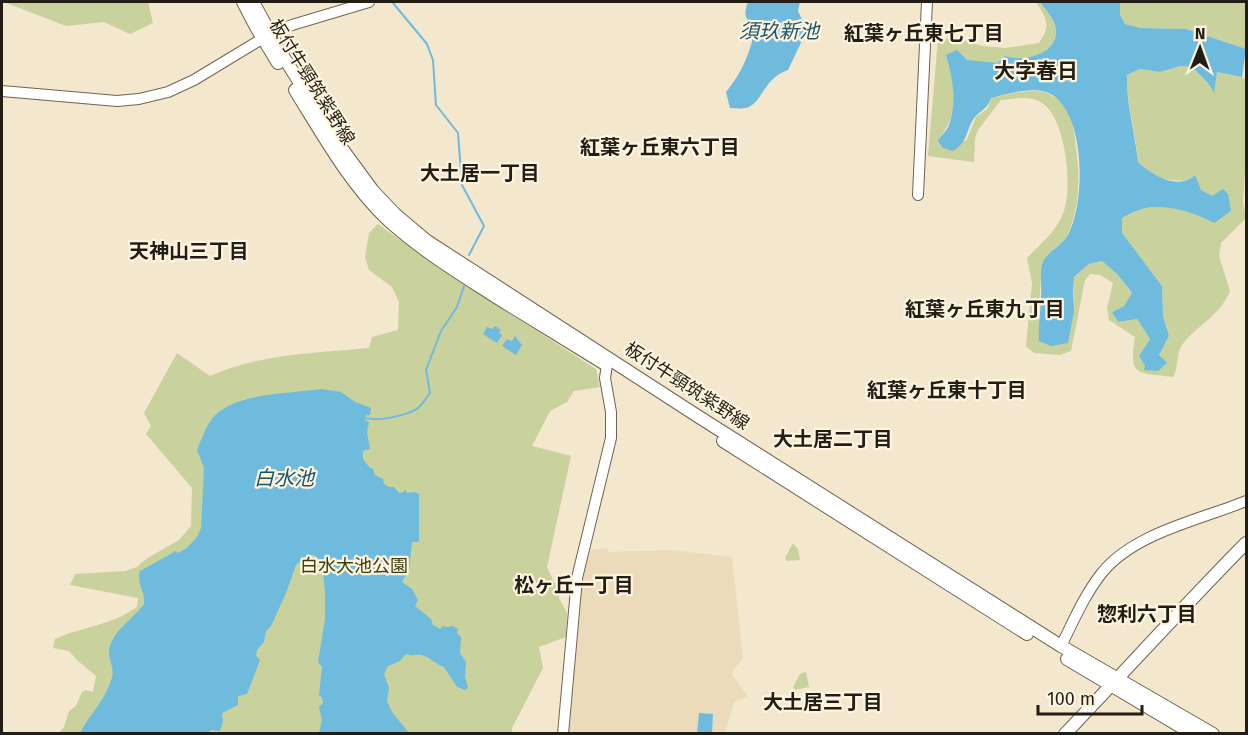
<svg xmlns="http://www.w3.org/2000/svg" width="1248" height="735" font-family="'Fira Sans','Noto Sans JP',sans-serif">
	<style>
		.built { fill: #ebdbbb }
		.green { fill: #c9d19c }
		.water { fill: #6ebbdd }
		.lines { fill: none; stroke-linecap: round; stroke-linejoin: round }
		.stream { stroke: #6ebbdd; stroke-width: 2 }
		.tertiary-casing { stroke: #6f644e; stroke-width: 12 }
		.secondary-casing { stroke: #6f644e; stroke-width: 14 }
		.tertiary { stroke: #fff; stroke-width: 10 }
		.secondary { stroke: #fff; stroke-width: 12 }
		.labels { text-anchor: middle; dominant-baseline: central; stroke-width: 4.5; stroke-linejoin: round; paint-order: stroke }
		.street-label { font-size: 18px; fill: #221e15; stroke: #fef4e0 }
		.park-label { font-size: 18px; fill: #393f0a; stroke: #fef4e0 }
		.water-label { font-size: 20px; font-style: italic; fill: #16546c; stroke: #fef4e0 }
		.neighbourhood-label { font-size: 20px; font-weight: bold; fill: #221e15; stroke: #fef4e0 }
		.quarter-label { font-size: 21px; font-weight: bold; fill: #221e15; stroke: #fef4e0 }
	</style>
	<rect width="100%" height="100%" fill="#f3e7cd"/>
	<!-- built -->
	<path class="built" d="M608,548L609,552L671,550L732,557L743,658L733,670L732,675L748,696L734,702L725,733L568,734L582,579L591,550Z"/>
	<!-- green -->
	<g class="green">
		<path d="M4,2H148L153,23L130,34L104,22L66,26Z"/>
		<path d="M1036,2H1040C1046,11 1055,18 1056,30C1058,55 1022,62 1005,56L997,63H981L947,55C954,82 960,114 940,137L966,141L976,117L987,109L991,98C1008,95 1036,85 1053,96C1072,108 1074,129 1076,148C1080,178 1080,205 1068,234C1064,245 1050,250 1044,261C1040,267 1040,308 1038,319L1071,326C1075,310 1073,294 1074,277L1089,264L1102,261L1117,274L1132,294L1124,306L1112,312L1118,322L1137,319L1150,339L1139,356L1145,366L1159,355L1169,336L1163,316L1162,286L1121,233L1122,218C1132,213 1143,207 1154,207C1173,205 1198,214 1214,223L1212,197L1201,190L1191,180C1166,182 1156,179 1138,162C1136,132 1126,105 1127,75L1140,69L1160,72L1181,66L1192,67L1208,83L1213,92L1217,72L1242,77L1246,81V156L1243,202L1246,218L1221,243L1219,256L1230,291C1220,315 1201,323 1185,341C1174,355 1180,365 1173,377C1138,372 1128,378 1135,337L1109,320L1107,308L1113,283L1100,275L1090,274L1085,280L1071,351L1060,355L1034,353L1026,346L1032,283L1027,258C1042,243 1060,228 1065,207C1072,182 1065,117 1042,103C1030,95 1015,99 1001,100L978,130L975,138L974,162L928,156L938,39L957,38L982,46L1006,48L1039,43C1052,25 1046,18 1036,2Z"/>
		<path d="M1123,2H1246V49L1186,29L1141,28L1125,24L1120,15V4Z"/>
		<path d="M378,224L437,267L596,369L600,387L574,391L567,402L550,411L532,446L571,456L547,567L559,592V598L567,613L566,637L539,647L543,668L512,728V733H59L64,727L69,711L76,706L82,692L86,690L93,692L96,676L78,661L69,651L53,648L55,639C84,626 110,626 137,607L138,598L70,585L75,574L125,571L137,567L146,559L179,540L191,526L192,488L146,434L151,426L144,413L177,353L210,376C258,354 317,353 369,348L372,337L398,330L399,302L392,287L369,270L365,257L369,233Z"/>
		<path d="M793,543L798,549L800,560L787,561L785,558Z"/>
		<path d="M806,672L809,687L795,690L793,687L800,674Z"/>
	</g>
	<!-- water -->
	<g class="water">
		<path d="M748,2H800L798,11L807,30L788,70C763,78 762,105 745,108C741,109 735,108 730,108L726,92C742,73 751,51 755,28C745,18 743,15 748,2Z"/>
		<path d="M1040,2H1123L1120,4V15L1125,24L1141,28L1186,29L1246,49L1242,77L1217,72L1214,93L1208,83L1192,67L1181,66L1160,72L1140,69L1127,75C1126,105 1135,132 1138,162C1152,175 1178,191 1195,175L1201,190L1212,196L1223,189L1228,194L1231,211L1214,223C1198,214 1173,206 1154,207C1143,207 1131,213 1122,218V233L1162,286L1163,316L1169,336L1159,355L1167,363L1158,371L1144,370L1145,366L1139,356L1150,339L1137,319L1118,322L1112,312L1124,306L1132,293L1117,274L1102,261L1089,264L1074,277L1073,292L1074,311L1068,343L1051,346L1039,341C1038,325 1041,310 1041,295C1042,284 1039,272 1043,262C1047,252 1062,246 1068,235C1085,203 1086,120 1054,96C1037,84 1009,94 991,98C986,110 984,108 976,116C965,128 970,141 953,151L943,148L938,141C941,135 947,131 949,125C957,102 953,78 946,55L957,50L967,60L997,63L1005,56C1022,62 1058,55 1056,30C1055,18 1046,11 1040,2Z"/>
		<path d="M495,326L501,330L499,333L502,335L497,343L483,334L487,327L492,329Z"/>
		<path d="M515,336L522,345L516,355L502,346L507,339L512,341Z"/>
		<path d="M321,389L341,392L355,402L371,408L370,415H367L364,418V420L369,422L367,432L370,449L363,451V459L370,468L373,469L375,475L383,479L384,484L389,487H394L399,493L404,492L405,489L407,493L415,492L419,494V542H412L409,569L402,582L412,589L418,600L415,606L431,619L433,625L440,629L443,626L447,627L453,626L458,629L457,633L461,637L460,653L466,662L465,677L468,688L465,690L457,687C453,680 448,674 444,667C436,665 429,656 421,655C414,654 412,657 406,654L400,661L388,666L384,674L389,688L387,701L392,712L409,733H319L322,720L319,707L323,703L322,697L319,696L322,667L318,662L325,619V592L323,570L317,557L313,555L307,556L296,565L286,593L271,626L266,631L264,642L257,650L256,656L260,660L247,694L238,696V705L222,713L223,721L220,731L211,730L208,734L80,733C89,715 105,701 112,678C115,666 106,656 110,646C116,628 133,619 144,604C146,592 136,584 140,571L176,551L178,553L187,548L197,537L201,528L204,468L197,450C201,440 205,429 211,420C232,392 289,394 321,389Z"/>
		<path d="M699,713L713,714L712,733H697Z"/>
	</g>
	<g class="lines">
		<!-- stream -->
		<g class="stream">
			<path d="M393,3L427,44L433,60L436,105L458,133L462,185L484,226L469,255"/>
			<path d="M361,419C367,418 370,419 376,419C384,420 411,414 418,408C422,405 426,398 430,393L426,370L441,331L457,307L464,286"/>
		</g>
		<defs>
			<g id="tertiary">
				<path d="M2,91L117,101L139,99L168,92L194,80L270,34L292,25L369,2"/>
				<path d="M918,195L927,2"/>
				<path d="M1061,646C1073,622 1084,596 1101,574C1133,533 1200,520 1246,501"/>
				<path d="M563,734L577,578L611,438V412L605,378L607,365"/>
			</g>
			<g id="secondary">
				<path d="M243,2L256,27L278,63"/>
				<path d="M253,2L281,53L340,146L373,191L395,214L427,241L699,417L1061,646L1213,734"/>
				<path d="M295,90C323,135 350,184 388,220C421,250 459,273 496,297C532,319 569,342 605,364"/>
				<path d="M723,441L1027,634"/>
				<path d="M1067,659L1193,734"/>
				<path d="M1065,734C1126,670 1185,605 1246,543"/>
			</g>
		</defs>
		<!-- tertiary casing -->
		<use href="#tertiary" class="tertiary-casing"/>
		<!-- secondary casing -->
		<use href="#secondary" class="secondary-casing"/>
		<!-- tertiary -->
		<use href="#tertiary" class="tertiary"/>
		<!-- secondary -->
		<use href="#secondary" class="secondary"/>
	</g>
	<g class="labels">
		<!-- street labels -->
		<g class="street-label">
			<text transform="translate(312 82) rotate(58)">板付牛頸筑紫野線</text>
			<text transform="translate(687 386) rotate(33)">板付牛頸筑紫野線</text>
		</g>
		<!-- park labels -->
		<g class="park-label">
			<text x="354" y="566">白水大池公園</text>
		</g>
		<!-- water labels -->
		<g class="water-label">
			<text x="779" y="31">須玖新池</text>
			<text x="284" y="478">白水池</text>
		</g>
		<!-- neighbourhood labels -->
		<g class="neighbourhood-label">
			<text x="924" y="33">紅葉ヶ丘東七丁目</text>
			<text x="660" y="147">紅葉ヶ丘東六丁目</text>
			<text x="480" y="173">大土居一丁目</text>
			<text x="189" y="251">天神山三丁目</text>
			<text x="985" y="309">紅葉ヶ丘東九丁目</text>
			<text x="947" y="390">紅葉ヶ丘東十丁目</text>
			<text x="833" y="439">大土居二丁目</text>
			<text x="574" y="585">松ヶ丘一丁目</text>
			<text x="1147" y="614">惣利六丁目</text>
			<text x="823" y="702">大土居三丁目</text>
		</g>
		<!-- quarter labels -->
		<g class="quarter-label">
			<text x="1036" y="71">大字春日</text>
		</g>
	</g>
	<!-- border -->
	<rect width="1248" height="735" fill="none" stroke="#221e15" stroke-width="6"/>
	<!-- north arrow -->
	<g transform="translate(1200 48) rotate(1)" stroke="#fef4e0" stroke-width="4.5" paint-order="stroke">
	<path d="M0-4.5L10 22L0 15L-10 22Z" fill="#221e15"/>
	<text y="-9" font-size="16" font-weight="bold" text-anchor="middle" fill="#221e15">N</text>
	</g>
	<!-- scale -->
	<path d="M1038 705v9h104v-9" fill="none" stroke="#221e15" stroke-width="3"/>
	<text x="1047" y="705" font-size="18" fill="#221e15" stroke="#fef4e0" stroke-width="4.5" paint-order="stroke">100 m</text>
</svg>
